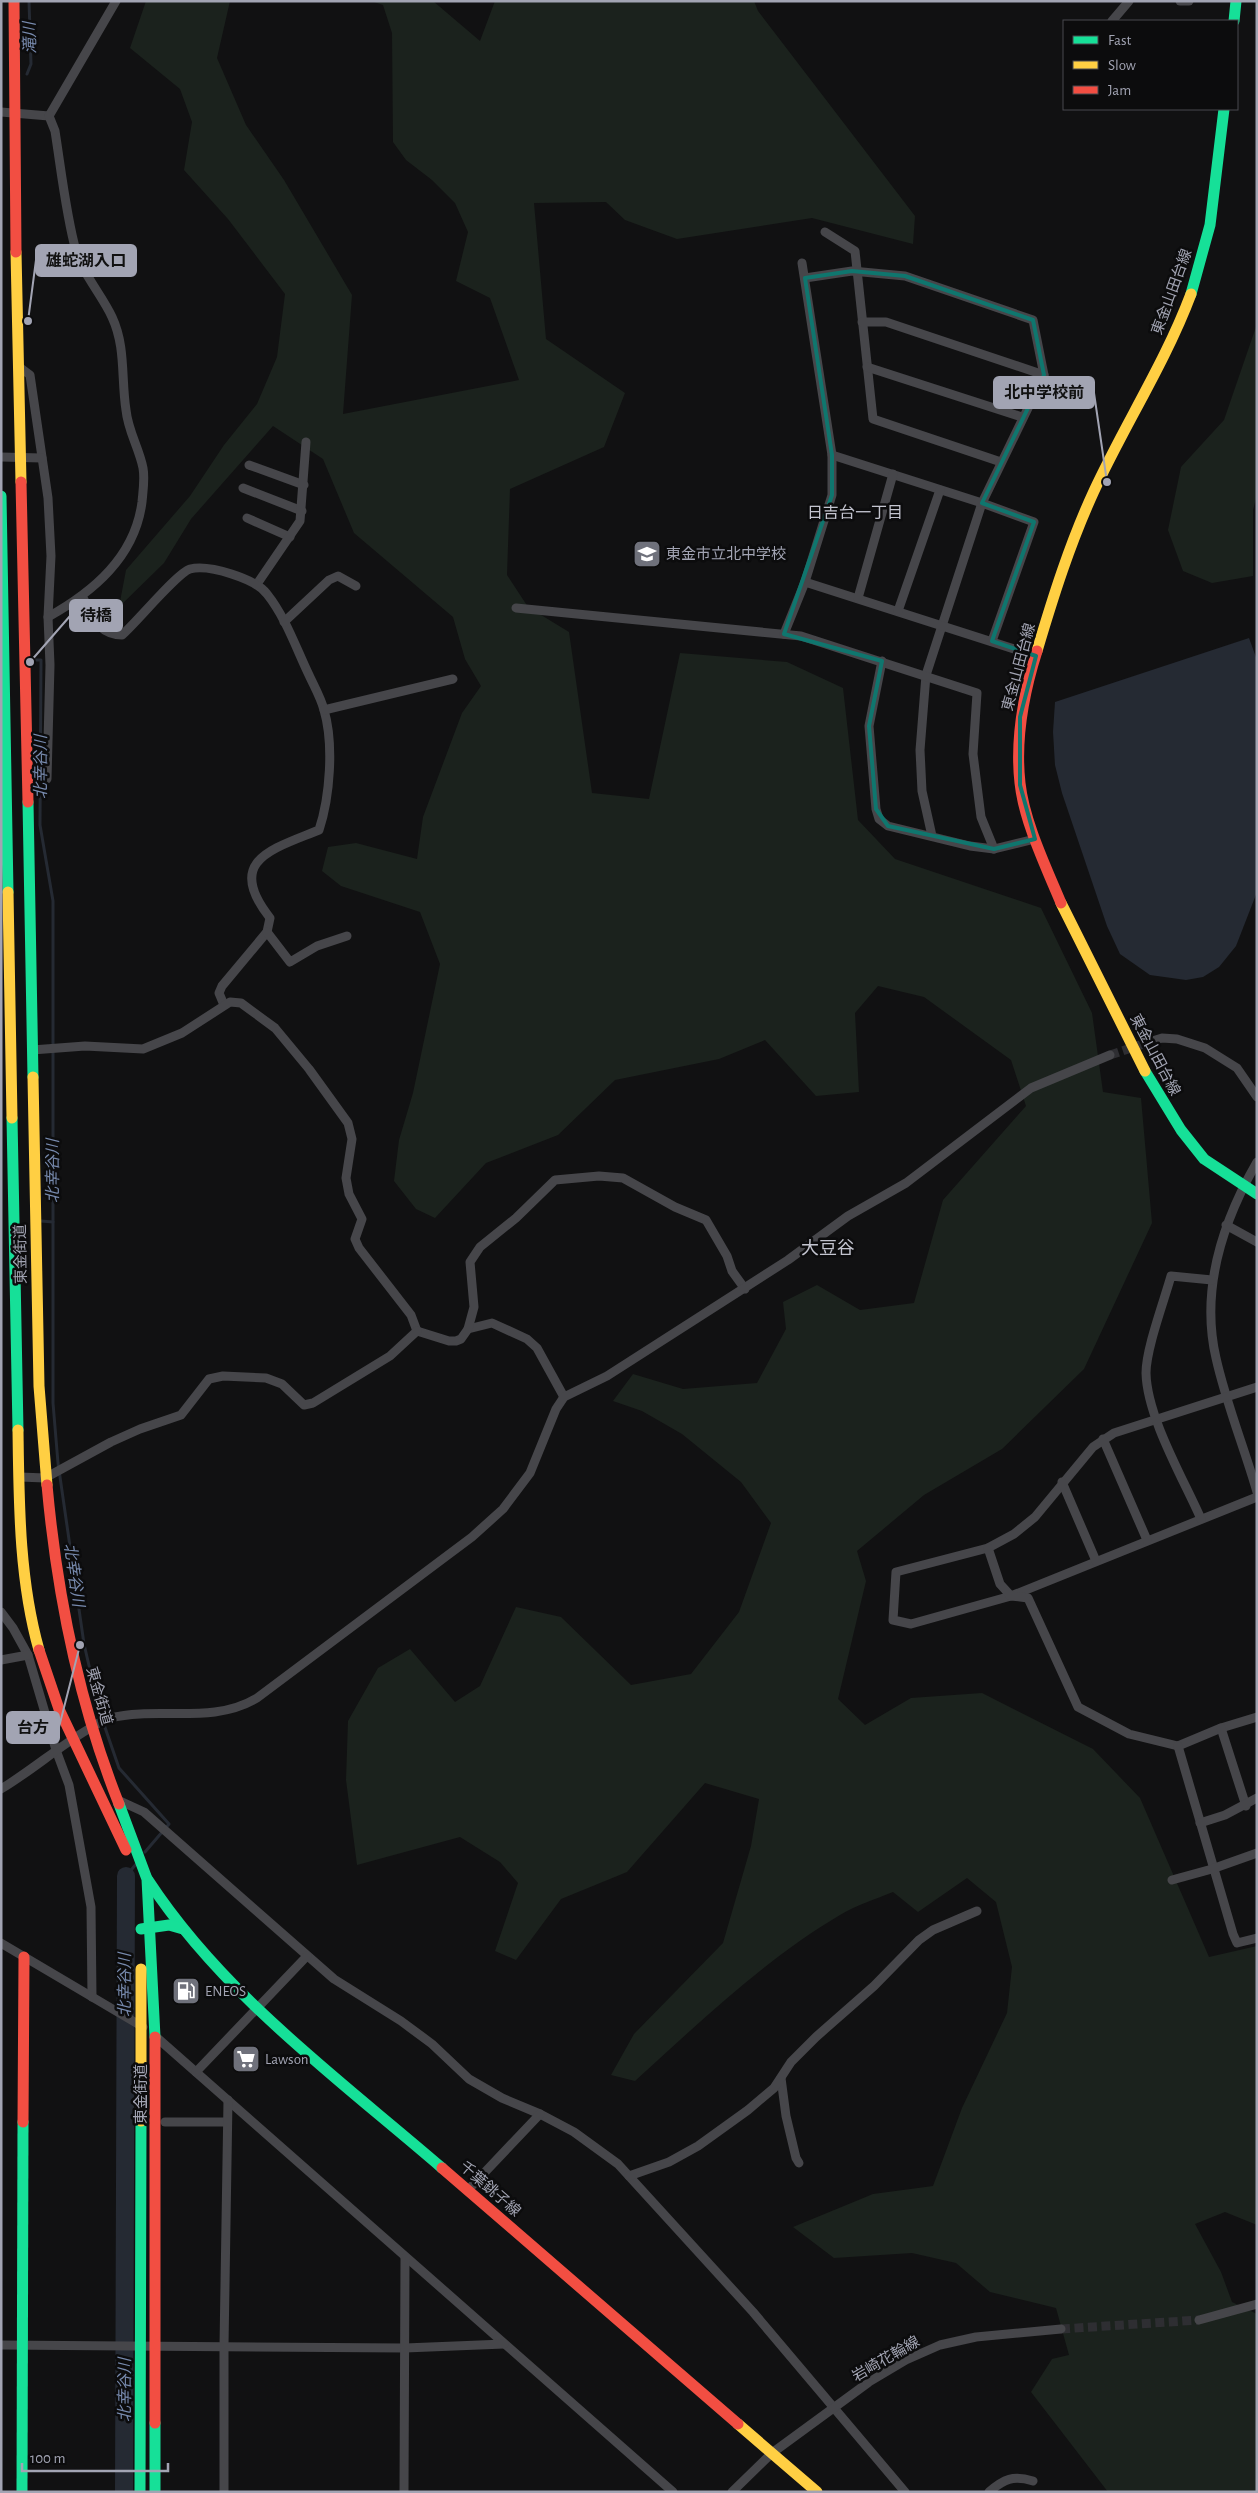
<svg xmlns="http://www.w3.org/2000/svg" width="1258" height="2493" font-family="'Alegreya Sans','Noto Sans JP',sans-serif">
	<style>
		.green { fill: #1b221d }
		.water { fill: #252a33 }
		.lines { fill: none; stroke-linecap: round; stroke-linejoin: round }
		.stream { stroke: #252a33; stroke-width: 3 }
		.river { stroke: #252a33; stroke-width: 18 }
		.street-tunnel { stroke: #2e2e32; stroke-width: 9; stroke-dasharray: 9 4.5; stroke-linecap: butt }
		.street { stroke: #46464a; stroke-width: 9 }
		.fast { stroke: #16e098; stroke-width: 11 }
		.slow { stroke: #ffcf43; stroke-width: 11 }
		.jam { stroke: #f24e42; stroke-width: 11 }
		.marked { fill: none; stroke: #0f766e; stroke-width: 4; stroke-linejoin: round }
		.labels { text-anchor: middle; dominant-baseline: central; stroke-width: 5; stroke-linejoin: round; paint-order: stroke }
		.street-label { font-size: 15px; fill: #a2a4b3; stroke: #0c0c0d }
		.poi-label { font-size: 15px; fill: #a2a4b3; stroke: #0c0c0d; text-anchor: start }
		.water-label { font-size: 16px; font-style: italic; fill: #788baf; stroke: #0c0c0d }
		.neighbourhood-label { font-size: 16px; fill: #c3c4cf; stroke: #0c0c0d }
		.quarter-label { font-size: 18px; fill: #c3c4cf; stroke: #0c0c0d }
		.leader { fill: none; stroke: #a2a4b3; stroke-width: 2 }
		.callout-dot { fill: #a2a4b3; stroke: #0c0c0d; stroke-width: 2 }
		.callout { fill: #a2a4b3; stroke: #a2a4b3; stroke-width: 2 }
		.callout-label { font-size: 16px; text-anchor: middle; font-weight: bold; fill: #111 }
	</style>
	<rect width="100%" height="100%" fill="#111112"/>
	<!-- green -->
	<g class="green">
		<path d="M146,1H230L217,58L246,125L284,180L352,295L343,414L519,380L490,298L456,281L468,232L455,203L432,180L406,160L393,142L392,33L383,5L371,1H433L480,41L495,1H754L758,11L915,216L913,244L812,218L677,239L625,220L606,202L534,203L546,339L625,393L604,447L510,489L507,575L528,607L569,632L592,793L649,799L680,653L787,662L843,688L858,820L895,859L1041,908L1092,1013L1103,1092L1141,1098L1152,1223L1084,1369L1002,1449L924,1495L857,1551L866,1581L838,1699L865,1725L911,1698L982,1693L1093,1749L1140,1798L1209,1957L1257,1946V2225L1225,2212L1195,2224L1221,2272L1232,2302L1257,2314V2492H1108L1031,2392L1052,2359L1069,2355L1056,2308L990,2292L956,2263L912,2253L834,2258L793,2227L873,2194L933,2186L962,2108L1007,2013L1012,1967L996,1902L967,1878L918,1912L893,1892C876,1899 856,1905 840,1915C764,1960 700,2022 635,2081L611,2075L634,2034L723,1943L751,1846L759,1799L705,1783L627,1872L561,1899L516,1960L495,1951L518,1883L500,1862L460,1837L357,1865L346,1780L348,1721L378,1668L410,1649L455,1702L480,1686L516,1607L561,1617L631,1685L691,1674L739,1612L771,1523L741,1482L682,1434L642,1411L613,1401L633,1374L683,1389L757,1383L786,1329L783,1302L817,1285L860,1310L914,1303L943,1200L1026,1106L1011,1060L924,997L878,986L855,1013L859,1092L816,1096L765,1040L719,1059L615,1080L558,1135L486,1163L435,1218L416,1209L394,1181L399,1140L413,1093L440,964L420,912L341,886L322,871L328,847L356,843L417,859L423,817L462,713L481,686L465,659L453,617L354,533L323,459L273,426L191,519L164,563L119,607L126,570L190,496L224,445L257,404L277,357L285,294L228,219L184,170L192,122L180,89L130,48Z"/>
		<path d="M1257,324V495L1253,510V576L1212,583L1183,571L1168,530L1181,467L1224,420Z"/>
	</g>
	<!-- water -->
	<path class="water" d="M1249,638L1257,660V892L1236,946L1219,967L1203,977L1186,980L1150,975L1120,954L1107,926L1062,793L1055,765L1053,732L1055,702Z"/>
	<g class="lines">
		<!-- stream -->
		<g class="stream">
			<path d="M27,74L31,64L29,1"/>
			<path d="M32,660H41L40,825L53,901V1403L58,1463L84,1644L100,1713L119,1768L169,1824L145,1852"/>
			<path d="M41,1221L53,1222"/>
			<path d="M126,1876L137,1863"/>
		</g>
		<!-- river -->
		<path class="river" d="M124,2492L126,1876"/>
		<!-- street-tunnel -->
		<g class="street-tunnel">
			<path d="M1110,1055L1146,1043"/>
			<path d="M1061,2329L1199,2320"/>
		</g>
		<!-- street -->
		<g class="street">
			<path d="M1180,1H1189"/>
			<path d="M1112,21L1129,1"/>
			<path d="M1,112L49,116"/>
			<path d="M49,116L116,1"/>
			<path d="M825,232L855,251L873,419L1001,462"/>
			<path d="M805,278L852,271L905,276L1033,320L1044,375L982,503L926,675L920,750L922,791L932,836"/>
			<path d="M862,322H886L1044,375"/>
			<path d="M18,366L30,375L48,498L51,556L48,617L50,665L47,779"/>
			<path d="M867,367L1022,417"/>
			<path d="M832,455L982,503L1034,522L992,641"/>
			<path d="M1,457L42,458"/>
			<path d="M249,465L304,485"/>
			<path d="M243,488L302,511"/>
			<path d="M247,518L290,537"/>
			<path d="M805,582L1036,656"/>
			<path d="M257,584L300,521L306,442"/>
			<path d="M82,596C93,616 97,634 122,635C137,622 177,573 190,569C209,564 256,579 267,594C286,618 296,648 309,675C314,686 321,698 324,710C334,744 330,797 319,830C273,849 224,860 270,918L267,932L222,986L219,993L224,1005"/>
			<path d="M858,598L893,474"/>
			<path d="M516,608L801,636L977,693L973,754L981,817L994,849"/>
			<path d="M898,611L940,490"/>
			<path d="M48,617C93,592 135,557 142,502C143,491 145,479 143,468C139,448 128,431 126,410C121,378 126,347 112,317C103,297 81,271 76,251C66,215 61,169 55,131L49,116"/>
			<path d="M284,622L329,580L338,576L356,586"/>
			<path d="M784,634L805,582L832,495V455L802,263"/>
			<path d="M882,661L869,726L876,809L879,819L888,826L970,846L994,849L1035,839"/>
			<path d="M324,710L453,679"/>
			<path d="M267,932L290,962L317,946L347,936"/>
			<path d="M1146,1043L1162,1038L1177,1039L1205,1048L1237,1068L1257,1097"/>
			<path d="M32,1050L85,1046L143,1049L182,1033L230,1002L241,1003L275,1028L309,1069L348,1123L352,1139L346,1178L349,1194L362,1219L355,1239L359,1248L411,1315L417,1331"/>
			<path d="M1257,1162C1223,1221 1200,1289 1216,1358C1226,1403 1244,1447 1257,1492"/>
			<path d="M1226,1225L1257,1242"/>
			<path d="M468,1329L492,1323L527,1339L537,1348L564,1397"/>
			<path d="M417,1331L449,1341H456L461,1339L468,1329L474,1307L470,1262L480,1247L516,1218L555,1180L599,1176L623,1178L675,1207L706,1220L727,1256L732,1271L745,1289"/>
			<path d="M1257,1387L1114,1433L1093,1447L1035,1517L1014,1534L988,1548L896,1572L893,1620L911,1624L1011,1596L1257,1497"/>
			<path d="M1103,1439L1147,1540"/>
			<path d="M20,1477L45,1478L111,1442L140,1429L181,1415L209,1379L223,1376L266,1378L282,1384L304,1405L313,1403L390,1356L417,1331"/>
			<path d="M1062,1482L1096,1561"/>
			<path d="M1201,1519C1183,1478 1147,1417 1146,1373C1146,1349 1164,1301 1171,1276L1212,1280"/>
			<path d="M988,1548L1000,1584L1011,1596L1028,1598L1078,1707L1129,1734L1178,1746L1221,1728L1257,1717"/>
			<path d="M1,1612L13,1628L28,1655L56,1750L69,1785L91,1907L92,1997"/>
			<path d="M1,1660L28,1655"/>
			<path d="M1221,1728L1246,1806"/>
			<path d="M1178,1746L1233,1934L1237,1943L1257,1938"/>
			<path d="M1,1789C31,1771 57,1748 87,1730C94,1726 102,1720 110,1718C159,1706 212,1725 257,1698L472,1537L503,1509L530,1473L556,1409L564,1397L607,1376L788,1260L848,1216L906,1183L1031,1088L1110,1055"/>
			<path d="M120,1801L144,1812L334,1979L401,2021L432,2044L469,2079L502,2098L540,2114L574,2132L618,2164L753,2312L905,2492"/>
			<path d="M1200,1823L1225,1815L1257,1798"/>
			<path d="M1172,1880L1212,1869L1257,1853"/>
			<path d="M1,1943L143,2027"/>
			<path d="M155,2036L673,2492"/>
			<path d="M196,2072L307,1956"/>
			<path d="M781,2078L786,2116L796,2158L799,2163"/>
			<path d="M165,2122H227"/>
			<path d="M629,2176L669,2162L698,2146L748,2110L774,2088L791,2062L816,2037L874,1986L919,1940L933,1930L977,1911"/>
			<path d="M468,2190L540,2114"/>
			<path d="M1199,2320L1257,2304"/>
			<path d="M1,2345L405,2348L504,2344"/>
			<path d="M224,2492V2346L228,2100"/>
			<path d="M404,2492L405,2258"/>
			<path d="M732,2492L772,2453L869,2382L906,2360L940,2345L976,2337L1061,2329"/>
			<path d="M989,2492C1004,2479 1013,2475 1033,2481"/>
		</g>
		<!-- fast -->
		<g class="fast">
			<path d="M1234,21L1236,1"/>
			<path d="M1191,294L1210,225L1224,109"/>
			<path d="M1,496L8,892"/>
			<path d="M28,802L33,1077"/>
			<path d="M1145,1071L1181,1130L1204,1159L1257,1194"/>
			<path d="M12,1118L18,1430"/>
			<path d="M119,1804L147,1879L155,2037"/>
			<path d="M148,1880C223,1995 339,2079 442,2168"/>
			<path d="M141,1929L169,1925L183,1929"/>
			<path d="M155,2423V2492"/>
			<path d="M22,2492L23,2122"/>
			<path d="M140,2492L141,2121"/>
		</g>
		<!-- slow -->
		<g class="slow">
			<path d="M16,252L21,482"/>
			<path d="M1037,651C1053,597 1070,543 1094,491C1125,424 1165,363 1191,294"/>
			<path d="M8,892L12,1118"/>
			<path d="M1061,903L1145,1071"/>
			<path d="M33,1077L39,1386L47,1485"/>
			<path d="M18,1430C19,1503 19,1579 39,1650"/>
			<path d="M141,2121V1969"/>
			<path d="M738,2424L817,2492"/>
		</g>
		<!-- jam -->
		<g class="jam">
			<path d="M14,1L16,252"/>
			<path d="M21,482L28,802"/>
			<path d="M1037,651C1023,695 1015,738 1020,783C1024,821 1046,867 1061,903"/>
			<path d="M47,1485C57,1595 78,1701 119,1804"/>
			<path d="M39,1650L59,1709L126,1850"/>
			<path d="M155,2037V2423"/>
			<path d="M23,2122L24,1957"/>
			<path d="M442,2168L738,2424"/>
		</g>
	</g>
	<!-- marked area -->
	<path class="marked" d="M852,271L905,276L1033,320L1044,375L982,503L1034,522L992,641L1036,656L1020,717V785L1035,839L994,849L888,826L876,809L869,726L882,661L784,634L832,495V455L805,278Z"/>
	<!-- icons -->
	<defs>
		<symbol id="school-square" viewBox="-11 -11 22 22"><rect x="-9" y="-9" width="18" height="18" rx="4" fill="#6f717b" stroke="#0c0c0d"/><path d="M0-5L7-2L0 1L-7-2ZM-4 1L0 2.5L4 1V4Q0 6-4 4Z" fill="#fff"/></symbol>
		<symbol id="fuel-square" viewBox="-11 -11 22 22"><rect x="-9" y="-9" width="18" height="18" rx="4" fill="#6f717b" stroke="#0c0c0d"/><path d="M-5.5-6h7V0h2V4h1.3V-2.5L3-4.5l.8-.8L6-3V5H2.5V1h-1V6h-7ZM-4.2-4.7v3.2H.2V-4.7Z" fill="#fff"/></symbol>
		<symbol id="supermarket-square" viewBox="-11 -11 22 22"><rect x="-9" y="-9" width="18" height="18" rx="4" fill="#6f717b" stroke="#0c0c0d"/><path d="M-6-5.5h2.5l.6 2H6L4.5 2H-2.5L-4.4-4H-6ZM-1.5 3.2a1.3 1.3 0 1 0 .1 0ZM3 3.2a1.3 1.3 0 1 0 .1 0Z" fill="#fff"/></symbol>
	</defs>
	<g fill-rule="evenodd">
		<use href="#school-square" x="631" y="538" width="32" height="32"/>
		<use href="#fuel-square" x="170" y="1975" width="32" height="32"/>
		<use href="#supermarket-square" x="230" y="2043" width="32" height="32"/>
	</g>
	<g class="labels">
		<!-- street labels -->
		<g class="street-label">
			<text transform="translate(1172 292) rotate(-70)">東金山田台線</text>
			<text transform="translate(1019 667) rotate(-75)">東金山田台線</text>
			<text transform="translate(1155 1055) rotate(62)">東金山田台線</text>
			<text transform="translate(21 1254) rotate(-91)">東金街道</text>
			<text transform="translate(99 1696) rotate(74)">東金街道</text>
			<text transform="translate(141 2094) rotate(-90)">東金街道</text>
			<text transform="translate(490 2189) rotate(41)">千葉銚子線</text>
			<text transform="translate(886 2359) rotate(-30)">岩崎花輪線</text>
		</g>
		<!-- poi labels -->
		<g class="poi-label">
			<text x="666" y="554">東金市立北中学校</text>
			<text x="205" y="1991">ENEOS</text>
			<text x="265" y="2059">Lawson</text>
		</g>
		<!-- water labels -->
		<g class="water-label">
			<text transform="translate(30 38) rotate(-92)">滝川</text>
			<text transform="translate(41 767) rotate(-90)">北幸谷川</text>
			<text transform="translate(53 1171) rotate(-90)">北幸谷川</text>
			<text transform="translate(74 1575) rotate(82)">北幸谷川</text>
			<text transform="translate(125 1985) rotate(-90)">北幸谷川</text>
			<text transform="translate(125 2390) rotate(-90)">北幸谷川</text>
		</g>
		<!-- neighbourhood labels -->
		<g class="neighbourhood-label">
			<text x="855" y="513">日吉台一丁目</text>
		</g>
		<!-- quarter labels -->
		<g class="quarter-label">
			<text x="828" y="1249">大豆谷</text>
		</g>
	</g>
	<!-- callouts -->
	<path class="leader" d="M28 321L36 260M1107 482L1094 393M30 662L70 616M80 1645L59 1727"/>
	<g class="callout-dot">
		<circle cx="28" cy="321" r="5"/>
		<circle cx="1107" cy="482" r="5"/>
		<circle cx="30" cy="662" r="5"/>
		<circle cx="80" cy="1645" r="5"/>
	</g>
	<g class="callout">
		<rect x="36" y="245" width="100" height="31" rx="5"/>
		<rect x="994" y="377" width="100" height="31" rx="5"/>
		<rect x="70" y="600" width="52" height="31" rx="5"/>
		<rect x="7" y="1712" width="52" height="31" rx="5"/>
	</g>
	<g class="callout-label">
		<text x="86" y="266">雄蛇湖入口</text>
		<text x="1044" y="398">北中学校前</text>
		<text x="96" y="621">待橋</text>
		<text x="33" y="1733">台方</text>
	</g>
	<!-- border -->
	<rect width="1258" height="2493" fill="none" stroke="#a2a4b3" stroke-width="5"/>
	<!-- legend -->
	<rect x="1063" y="20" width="175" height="90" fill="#0c0c0d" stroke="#48494f"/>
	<rect x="1073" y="36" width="25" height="8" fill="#16e098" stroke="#48494f"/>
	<text x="1108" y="45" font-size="15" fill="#a2a4b3">Fast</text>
	<rect x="1073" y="61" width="25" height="8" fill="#ffcf43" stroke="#48494f"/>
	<text x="1108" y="70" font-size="15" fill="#a2a4b3">Slow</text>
	<rect x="1073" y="86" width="25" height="8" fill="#f24e42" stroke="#48494f"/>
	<text x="1108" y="95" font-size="15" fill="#a2a4b3">Jam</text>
	<!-- scale -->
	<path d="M22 2463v8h146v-8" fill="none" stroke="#a2a4b3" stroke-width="2.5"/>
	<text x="30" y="2463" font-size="15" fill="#a2a4b3" stroke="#0c0c0d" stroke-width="4" paint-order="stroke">100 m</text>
</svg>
